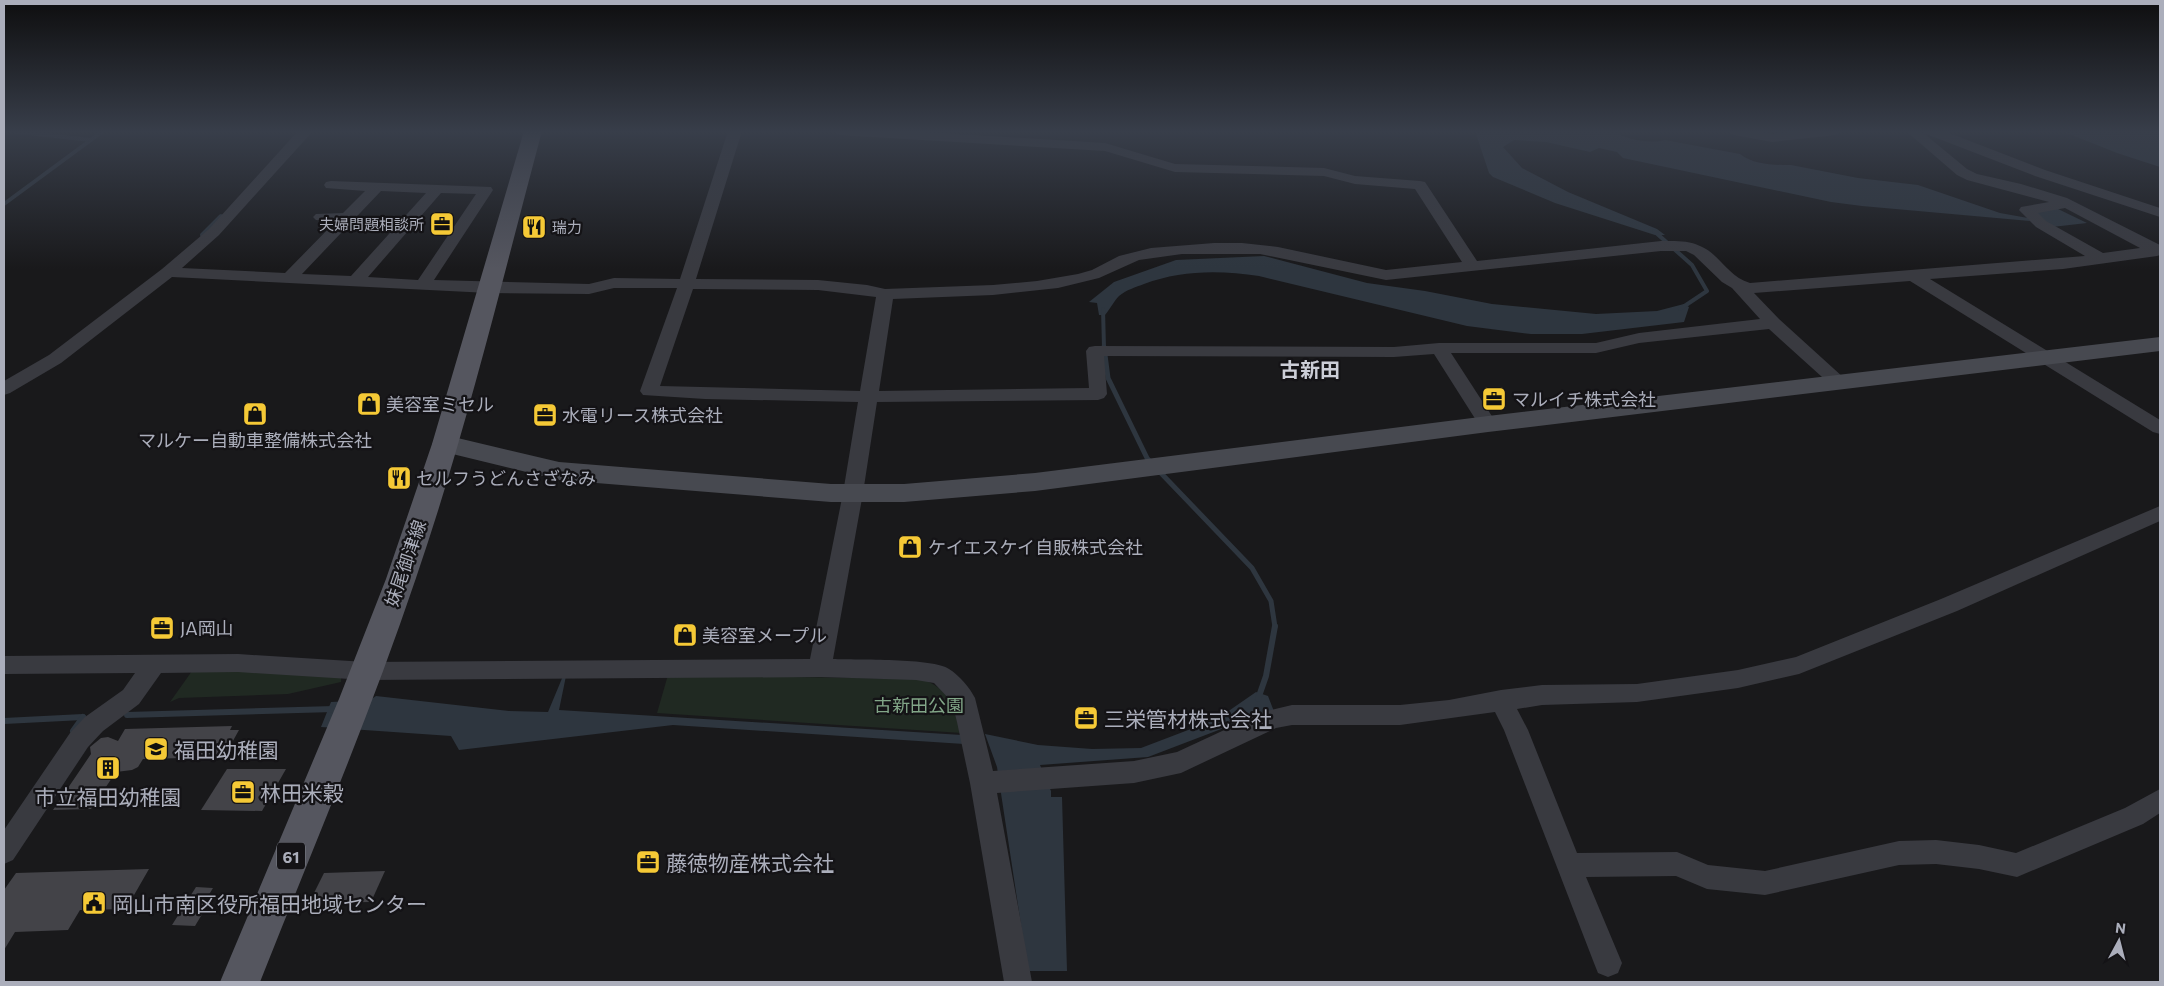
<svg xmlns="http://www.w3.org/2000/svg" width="2164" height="986" font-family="Commissioner,'Noto Sans JP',sans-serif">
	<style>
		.green { fill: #202922 }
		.water { fill: #2e363f }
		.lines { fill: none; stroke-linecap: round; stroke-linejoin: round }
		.stream-far2 { stroke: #2e363f; stroke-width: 4 }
		.stream-far1 { stroke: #2e363f; stroke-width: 5 }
		.stream { stroke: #2e363f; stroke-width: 6 }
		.building { fill: #434348 }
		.street { fill: #393a40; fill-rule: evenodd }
		.secondary { fill: #474950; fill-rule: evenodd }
		.primary { fill: #55565f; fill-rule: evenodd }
		.labels { text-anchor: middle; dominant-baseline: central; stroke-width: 4.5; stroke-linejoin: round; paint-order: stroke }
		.far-poi-label { font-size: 15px; fill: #abaebb; stroke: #141316; text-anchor: end }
		.shield { fill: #141316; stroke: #7e808a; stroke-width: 1 }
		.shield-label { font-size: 16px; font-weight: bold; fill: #abaebb }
		.poi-label { font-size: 18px; fill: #abaebb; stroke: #141316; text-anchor: start }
		.street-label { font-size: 18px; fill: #abaebb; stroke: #141316 }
		.park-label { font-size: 18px; fill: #82a688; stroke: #141316 }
		.quarter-label { font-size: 20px; font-weight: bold; fill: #ccced7; stroke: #141316 }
		.near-poi-label { font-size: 21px; fill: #abaebb; stroke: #141316; text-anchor: start }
	</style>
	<rect width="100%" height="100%" fill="#19191b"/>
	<!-- green -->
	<g class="green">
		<path d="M240,669L341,675V682L288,694L179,698L170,702L192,671Z"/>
		<path d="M668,675L922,679C949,689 955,707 962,733L657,713Z"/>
	</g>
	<!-- water -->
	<g class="water">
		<path d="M1475,131H1614C1626,140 1651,144 1665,140L1740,154C1754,165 1774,165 1791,165L1858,178L1918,185L2000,213L2028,218L2030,221L1862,206L1831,202L1623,158L1617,152L1599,148L1590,152L1546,142L1514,140L1503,147L1522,168L1568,192L1657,229L1665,235H1655L1555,203L1493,177L1489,173Z"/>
		<path d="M2062,131H2160V167L2117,153Z"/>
		<path d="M2056,208L2087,223L2052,227L2033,212Z"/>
		<path d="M1264,256L1367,283L1425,291L1492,304L1596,314L1657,311L1684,304L1689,307L1684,322L1582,334H1531L1467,326L1259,276C1220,270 1181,270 1144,284C1136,287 1126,290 1119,296C1114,301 1110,309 1105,315H1099L1097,303L1089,302L1114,282L1176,260Z"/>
		<path d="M563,676H566L559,710L962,735L964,744L673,725L459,750L451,736L321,727L331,702L370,700L376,696L509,711L548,712Z"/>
		<path d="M1256,692L1268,696L1275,714L1237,723L1148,757L1040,765L1051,791V797H1062L1067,971H1028L997,767L985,734L1038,745L1092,749L1141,748L1217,719Z"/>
	</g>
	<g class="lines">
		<!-- stream-far2 -->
		<g class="stream-far2">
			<path d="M10,131L91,140"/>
			<path d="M4,204L103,131"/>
			<path d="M1654,231L1692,265L1707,291L1680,309"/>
			<path d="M202,235L221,216"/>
			<path d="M1103,309L1104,348"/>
		</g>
		<!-- stream-far1 -->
		<g class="stream-far1">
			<path d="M1104,347L1108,378L1147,458L1152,464"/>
			<path d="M1158,470L1252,568L1271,601L1275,627"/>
		</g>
		<!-- stream -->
		<g class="stream">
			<path d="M1258,699L1266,676L1275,626"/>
			<path d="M127,715L334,709"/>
			<path d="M4,721L83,717"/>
			<path d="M73,731L83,717"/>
		</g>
	</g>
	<!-- building -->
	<g class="building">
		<path d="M232,726L230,730H239L224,757L143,759L138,767L132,770L116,772L91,809L53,810L91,754L90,747L101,738L108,737L118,741L125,729Z"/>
		<path d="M227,769H286L262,811L201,810Z"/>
		<path d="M149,869L126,909L80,910L68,930L15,932L4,950V890L16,873Z"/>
		<path d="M385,871L371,902L309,903L324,873Z"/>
		<path d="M196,887L213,888L199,911H204L195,926L172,925Z"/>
	</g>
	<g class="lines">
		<!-- street -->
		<g class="street">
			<path d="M298,131H313L219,235L182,268L285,273L335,222L316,220L313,217L316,214L343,213L365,191L326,188L324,185L326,182L331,181L491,187L493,190L434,280L589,284L614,278L680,279L728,131H742L696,279L818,280L867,285L885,289L993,285L1037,281L1078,274L1092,270L1119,256L1151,248L1214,243H1242L1278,247L1386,270L1462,262L1415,189L1355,184L1324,176L1175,172L1105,151L839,135L832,131H909L1105,143L1175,164L1324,168L1355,176L1420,181L1425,182L1477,261L1661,241C1674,241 1688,240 1700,246C1720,254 1728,277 1750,283L2085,256L2036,227L2019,210L2021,207L2049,202L1967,180L1957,175L1906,131H1921L1967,169L1977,174L2021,184L2067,198L2160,245V255L2157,256L2063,269L1930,279L2160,420V434L2153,432L1910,281L1754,293L1779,319L1844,378L1847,382L1844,386L1838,388L1832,386L1769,329L1639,343L1596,353H1451L1497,424L1495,428L1488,430L1481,428L1434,354L1394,357L1104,356L1107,394L1104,398L1098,400L877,402L863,493L833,659C856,660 934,658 949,669C959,675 970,688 975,698L993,771L1134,761L1177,752L1263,712L1292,705H1400L1449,700L1501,690L1542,685L1637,684L1738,670L1796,657L1941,599L2160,506V521L1957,611L1799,674L1738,688L1637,702L1542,705L1517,709L1528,730L1577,853L1677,852L1708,865L1765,871L1899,841L1936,840L1979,845L2016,853L2125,808L2160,789V813L2143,824L2017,877L1979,869L1936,864L1899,865L1765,895L1707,889L1676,876L1586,877L1622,963L1618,973L1608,977L1598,973L1594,963L1504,730L1495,712L1400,725H1292L1276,728L1181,773L1134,783L997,793L1032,982H1004L970,783L957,722L952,702L934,683L916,680L820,677L366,680L238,672L161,673L139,704L103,731L88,747L13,860L4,864V830L70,733L85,717L123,690L135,673L4,674V656L238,654L366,662L810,659L843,493L858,402L705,399L643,395L640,391L677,288H614L589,294L489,293L172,277L61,363L10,393L4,395V381L49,355L162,269L209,229ZM381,191L426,193L351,276L302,274ZM441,193L476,194L418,280L368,277ZM2065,208L2140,248L2103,253L2046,221L2038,213ZM1661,251H1686L1694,255L1722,282L1732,288L1760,319L1639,333L1596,343H1439L1394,347L1095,346L1089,347L1086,351L1089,388L879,391L893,299L993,295L1058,288L1099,278L1139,260L1182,254H1260L1386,280ZM693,289L818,290L876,297L860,391L660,386Z"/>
			<path d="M1727,131H1757L1772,134L1797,131H1843L1836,135L1772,142L1734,135Z"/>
			<path d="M1924,131H1944L2045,170L2160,208V217L2035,176L1926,134Z"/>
		</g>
		<!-- secondary -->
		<path class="secondary" d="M2160,337V351L1488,432L1035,491L904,502H831L559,480L436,450L432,444L436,438L445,435L559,462L831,484H904L1035,473L1488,416Z"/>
		<!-- primary -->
		<path class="primary" d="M524,131H542C502,281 466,432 416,578C370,715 313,848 260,982H220L339,699L386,579L432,444Z"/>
	</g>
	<!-- sky -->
	<linearGradient id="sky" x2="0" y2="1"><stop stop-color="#0e0e0f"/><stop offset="0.49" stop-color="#383e4a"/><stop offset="1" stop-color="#383e4a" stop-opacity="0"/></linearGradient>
	<rect width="2164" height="269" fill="url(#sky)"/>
	<!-- icons -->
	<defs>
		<symbol id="office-square" viewBox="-11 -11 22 22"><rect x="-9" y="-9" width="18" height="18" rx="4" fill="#f5c936" stroke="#141316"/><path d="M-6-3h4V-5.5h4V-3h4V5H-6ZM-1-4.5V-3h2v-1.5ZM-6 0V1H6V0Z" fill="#111"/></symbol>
		<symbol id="restaurant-square" viewBox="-11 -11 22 22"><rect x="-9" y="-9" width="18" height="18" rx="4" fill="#f5c936" stroke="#141316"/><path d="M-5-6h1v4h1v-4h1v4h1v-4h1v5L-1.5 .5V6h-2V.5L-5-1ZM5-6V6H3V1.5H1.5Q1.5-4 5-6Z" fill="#111"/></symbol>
		<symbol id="shop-square" viewBox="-11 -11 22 22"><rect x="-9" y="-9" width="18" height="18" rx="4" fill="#f5c936" stroke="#141316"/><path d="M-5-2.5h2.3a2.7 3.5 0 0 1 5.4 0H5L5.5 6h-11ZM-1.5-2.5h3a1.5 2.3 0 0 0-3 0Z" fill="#111"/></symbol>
		<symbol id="school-square" viewBox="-11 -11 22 22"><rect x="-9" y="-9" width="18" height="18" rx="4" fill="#f5c936" stroke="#141316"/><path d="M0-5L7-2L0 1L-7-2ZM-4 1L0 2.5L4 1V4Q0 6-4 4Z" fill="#111"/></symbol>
		<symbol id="building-square" viewBox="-11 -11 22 22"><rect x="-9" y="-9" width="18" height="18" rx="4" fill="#f5c936" stroke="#141316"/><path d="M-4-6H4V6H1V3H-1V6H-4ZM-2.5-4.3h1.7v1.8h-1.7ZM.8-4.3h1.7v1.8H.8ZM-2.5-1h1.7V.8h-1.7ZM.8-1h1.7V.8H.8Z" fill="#111"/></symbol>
		<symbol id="civic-square" viewBox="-11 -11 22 22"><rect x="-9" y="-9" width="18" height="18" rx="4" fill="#f5c936" stroke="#141316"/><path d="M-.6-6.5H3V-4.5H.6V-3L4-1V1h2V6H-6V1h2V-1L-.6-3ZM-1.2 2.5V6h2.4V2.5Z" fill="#111"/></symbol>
	</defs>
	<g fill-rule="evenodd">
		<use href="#office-square" x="428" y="210" width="28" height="28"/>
		<use href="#restaurant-square" x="520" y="213" width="28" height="28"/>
		<use href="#office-square" x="1480" y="385" width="28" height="28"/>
		<use href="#shop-square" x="355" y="390" width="28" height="28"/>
		<use href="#shop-square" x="241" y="400" width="28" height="28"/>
		<use href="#office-square" x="531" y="401" width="28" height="28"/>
		<use href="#restaurant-square" x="385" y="464" width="28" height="28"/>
		<use href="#shop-square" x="896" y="533" width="28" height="28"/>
		<use href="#office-square" x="148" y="614" width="28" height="28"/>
		<use href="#shop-square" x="671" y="621" width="28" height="28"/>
		<use href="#office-square" x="1072" y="704" width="28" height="28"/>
		<use href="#school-square" x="142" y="735" width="28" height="28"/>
		<use href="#building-square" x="94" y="754" width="28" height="28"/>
		<use href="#office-square" x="229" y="778" width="28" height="28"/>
		<use href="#office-square" x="634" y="848" width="28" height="28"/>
		<use href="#civic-square" x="80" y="889" width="28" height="28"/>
	</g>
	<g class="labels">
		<!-- far-poi labels -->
		<g class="far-poi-label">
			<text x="424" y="224">夫婦問題相談所</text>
			<text x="552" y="227" text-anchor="start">瑞力</text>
		</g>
		<!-- shield labels -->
		<rect class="shield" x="277" y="842.5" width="28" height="27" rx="4"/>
		<g class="shield-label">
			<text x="291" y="856">61</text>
		</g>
		<!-- poi labels -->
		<g class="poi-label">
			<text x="1512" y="399">マルイチ株式会社</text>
			<text x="386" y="404">美容室ミセル</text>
			<text x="562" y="415">水電リース株式会社</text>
			<text x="255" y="440" text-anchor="middle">マルケー自動車整備株式会社</text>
			<text x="416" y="478">セルフうどんさざなみ</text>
			<text x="928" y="547">ケイエスケイ自販株式会社</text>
			<text x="180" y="628">JA岡山</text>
			<text x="702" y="635">美容室メープル</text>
		</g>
		<!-- street labels -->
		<g class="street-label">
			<text transform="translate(405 563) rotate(-71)">妹尾御津線</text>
		</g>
		<!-- park labels -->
		<g class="park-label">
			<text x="919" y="705">古新田公園</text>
		</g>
		<!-- quarter labels -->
		<g class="quarter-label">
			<text x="1310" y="369">古新田</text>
		</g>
		<!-- near-poi labels -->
		<g class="near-poi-label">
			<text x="1104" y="718">三栄管材株式会社</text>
			<text x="174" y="749">福田幼稚園</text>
			<text x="260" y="792">林田米穀</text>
			<text x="108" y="796" text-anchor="middle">市立福田幼稚園</text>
			<text x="666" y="862">藤徳物産株式会社</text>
			<text x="112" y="903">岡山市南区役所福田地域センター</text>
		</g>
	</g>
	<!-- border -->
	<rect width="2164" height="986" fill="none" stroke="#abaebb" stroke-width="10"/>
	<!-- north arrow -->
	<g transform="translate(2119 941) rotate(7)" stroke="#141316" stroke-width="4" paint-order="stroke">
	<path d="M0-4L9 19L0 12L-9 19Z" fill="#abaebb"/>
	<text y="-8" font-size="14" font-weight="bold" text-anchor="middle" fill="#abaebb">N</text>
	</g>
</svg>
